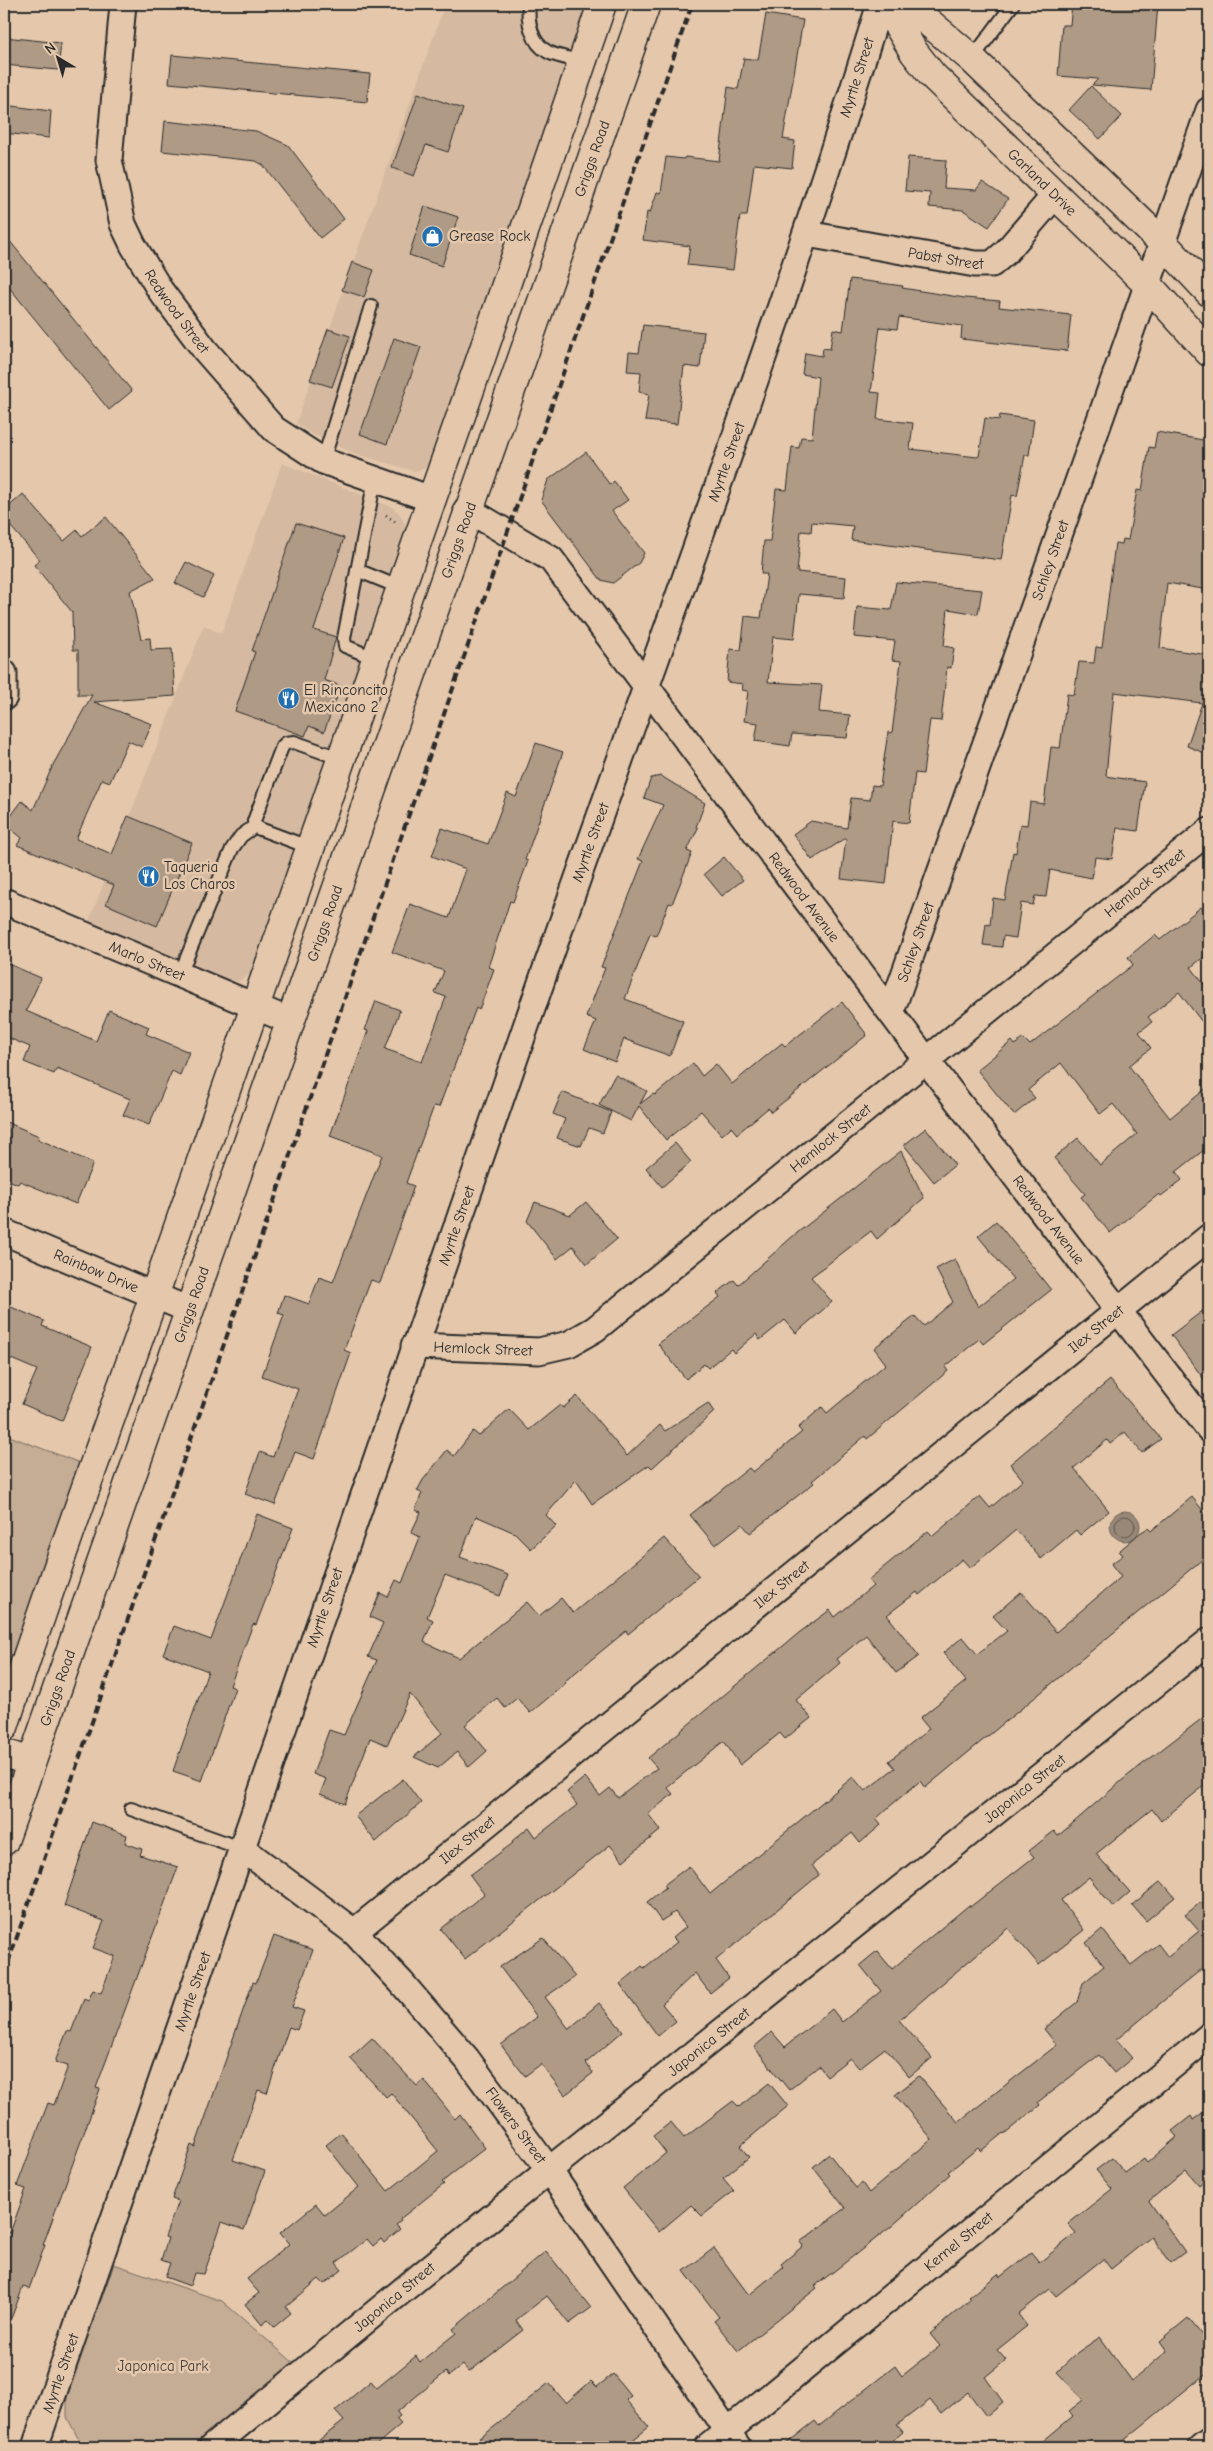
<svg xmlns="http://www.w3.org/2000/svg" width="1213" height="2451" font-family="'Comic Neue',sans-serif">
	<style>
		.built { fill: #d5baa1 }
		.green { fill: #c4ac95; stroke: #786c60 }
		.water { fill: #987; stroke: #6d6359 }
		.lines { fill: none; stroke-linecap: round; stroke-linejoin: round }
		.shore { stroke: #575049; stroke-width: 1 }
		.building { fill: #af9a86; stroke: #2b2b2b }
		.lane-casing { stroke: #2b2b2b; stroke-width: 16 }
		.street-casing { stroke: #2b2b2b; stroke-width: 29 }
		.secondary-casing { stroke: #2b2b2b; stroke-width: 31 }
		.path { stroke: #2b2b2b; stroke-width: 3; stroke-dasharray: 1 4; stroke-linecap: butt }
		.lane { stroke: #e5c8ac; stroke-width: 12 }
		.street { stroke: #e5c8ac; stroke-width: 25 }
		.secondary { stroke: #e5c8ac; stroke-width: 28 }
		.rail { stroke: #2b2b2b; stroke-width: 4; stroke-dasharray: 8 4; stroke-linecap: butt }
		.labels { text-anchor: middle; dominant-baseline: central; stroke-width: 5; stroke-linejoin: round; paint-order: stroke }
		.street-label { font-size: 15px; fill: #2b2b2b; stroke: #e5c8ac }
		.poi-label { font-size: 15px; fill: #2b2b2b; stroke: #e5c8ac; text-anchor: start }
		.park-label { font-size: 15px; fill: #423e3b; stroke: #e5c8ac }
	</style>
	<rect width="100%" height="100%" fill="#e5c8ac"/>
	<filter id="ink" filterUnits="userSpaceOnUse"><feTurbulence type="fractalNoise" baseFrequency=".02" numOctaves="2"/><feDisplacementMap in="SourceGraphic" scale="10" xChannelSelector="R" yChannelSelector="G"/><feConvolveMatrix kernelMatrix="1 2 1 2 8 2 1 2 1" color-interpolation-filters="sRGB"/></filter>
	<g filter="url(#ink)">
		<!-- built -->
		<g class="built">
			<path d="M445,4H591L430,463L423,469L414,471L355,454L311,434L296,423Z"/>
			<path d="M282,463L392,507L400,514L406,526L405,537L261,951L252,973L240,981L228,982L87,926L204,625L221,634Z"/>
		</g>
		<!-- green -->
		<g class="green">
			<path d="M4,1434L80,1463L4,1678Z"/>
			<path d="M114,2264L222,2301L294,2363L192,2447H86L80,2442L67,2417V2394Z"/>
		</g>
		<!-- water -->
		<circle class="water" cx="1125" cy="1526" r="15"/>
		<g class="lines">
			<!-- shore -->
			<circle class="shore" cx="1125" cy="1526" r="10"/>
		</g>
		<!-- building -->
		<g class="building">
			<path d="M1072,4H1158L1151,90L1092,85L1098,79L1058,76L1062,25H1070Z"/>
			<path d="M766,14L803,20L783,139L795,141L792,168L754,164L747,216H740L733,270L687,265L690,246L643,240L647,212L650,213L657,192L661,193L666,157L684,159L685,157L719,161L728,87L738,89L744,58L758,60Z"/>
			<path d="M4,37L61,43L58,70L4,65Z"/>
			<path d="M172,55L370,74L367,102L169,83Z"/>
			<path d="M1091,86L1122,116L1100,139L1069,110Z"/>
			<path d="M418,93L463,109L448,152L426,145L414,176L392,168Z"/>
			<path d="M4,105L51,111L49,138L4,133Z"/>
			<path d="M165,121L256,131L288,145L344,219L320,238L263,165L256,161L162,151Z"/>
			<path d="M908,157L946,160L944,188L976,190L982,182L1008,199L989,227L963,210L929,207L930,193L905,191Z"/>
			<path d="M425,206L458,217L442,266L409,255Z"/>
			<path d="M4,234L132,391L109,410L4,281Z"/>
			<path d="M352,262L374,270L364,297L342,290Z"/>
			<path d="M850,279L903,286L902,288L965,298L1000,301L999,307L1071,315L1067,351L961,339L962,326L899,317L897,329L880,327L871,392L880,393L877,419L913,423L910,449L977,457L979,456L985,418L999,420L1000,415L1034,420L1029,455H1025L1017,496L1012,495L1001,560L851,540L853,526L812,522L811,532L801,531L797,572L846,577L844,598L799,594L794,639L773,637L768,682L822,685L819,712L850,715L847,738L792,734L790,746L755,741L758,723L744,721L748,691L742,690L743,684L727,682L730,649L741,650L745,616L761,618L767,574H761L764,541H770L776,489L787,490L792,447L799,448L801,437L812,438L818,377L802,374L805,353L822,356L823,348L830,349L833,329L843,331Z"/>
			<path d="M643,325L704,332L700,368L684,366L677,424L645,421L649,394L639,392L641,372L627,371L629,352L639,353Z"/>
			<path d="M328,329L350,336L332,387L310,380Z"/>
			<path d="M394,338L421,347L387,444L360,434Z"/>
			<path d="M1157,432L1209,441V590L1167,583L1160,648L1209,655V755L1187,746L1202,703L1114,692L1106,776L1145,782L1138,831L1117,828L1112,859L1095,857L1092,878L1050,870L1046,897L1035,896L1033,905L1021,903L1016,938L1003,936L1002,947L983,945L986,924L990,925L993,898L1005,900L1013,852L1016,853L1020,824L1027,825L1030,802L1044,804L1051,747L1060,748L1067,694L1074,695L1079,662L1094,663L1096,647L1102,648L1115,543L1122,544L1123,539L1128,540L1137,490L1142,491L1149,447L1154,448Z"/>
			<path d="M586,452L610,485L614,481L628,500L612,511L644,553L639,563L613,583L601,580L541,500L548,480Z"/>
			<path d="M23,494L64,541L77,530L82,536L106,517L155,578L130,591L141,639L150,638L151,650L172,649L175,696L94,702L152,724L142,747L128,741L110,782L102,779L76,839L112,854L128,816L192,843L157,926L106,904L114,885L17,845L22,838L5,824L22,801L33,810L54,763L92,695H78V650H73L72,612L34,565L40,560L4,519V511Z"/>
			<path d="M296,523L344,538L314,630L336,637L324,680L341,686L324,732L309,726L305,736L235,711L255,652L252,651Z"/>
			<path d="M186,562L214,576L203,597L175,583Z"/>
			<path d="M896,582L982,590L978,614L948,609L944,646L954,648L951,668L947,667L941,721L930,720L923,774L915,773L909,823L893,821L886,884L841,879L846,838L812,860L793,834L811,821L847,828L851,798L870,800L872,785L880,786L888,732L892,733L901,661L892,660L895,641L854,637L857,607L891,610Z"/>
			<path d="M536,743L563,752L525,860L528,861L513,902L510,901L488,967L494,969L479,1010L476,1008L439,1107L434,1106L406,1183L414,1186L380,1283L371,1280L344,1350L351,1353L314,1459L295,1452L275,1505L245,1494L260,1452L273,1457L298,1389L262,1376L284,1315L278,1313L284,1295L309,1304L319,1277L333,1282L382,1155L330,1136L368,1031L365,1030L376,1001L400,1010L385,1049L422,1062L446,997L435,993L444,971L392,952L410,904L449,918L466,869L432,856L442,828L488,844L507,793L516,797Z"/>
			<path d="M661,776L705,803L696,827L698,828L687,851L692,853L672,904L669,903L656,936L650,934L625,999L683,1021L670,1056L624,1039L615,1062L584,1049L596,1021L586,1017L605,968L601,967L643,861L638,859L663,805L644,798L651,778Z"/>
			<path d="M724,857L743,880L722,896L704,874Z"/>
			<path d="M1201,907L1209,918V953L1191,967L1209,991V1031L1179,992L1148,1017L1152,1022L1139,1032L1151,1048L1129,1066L1170,1118L1209,1086V1146L1176,1172L1182,1180L1161,1196L1159,1194L1110,1233L1081,1197L1085,1194L1054,1158L1078,1138L1100,1165L1137,1134L1113,1104L1100,1114L1061,1063L1028,1090L1035,1098L1014,1115L977,1070L1012,1041L1015,1045L1023,1038L1030,1045L1133,965L1128,957L1155,935L1160,940Z"/>
			<path d="M4,962L41,978L26,1011L96,1041L109,1010L149,1027L146,1034L189,1052L180,1075L172,1071L149,1125L123,1115L130,1099L57,1068L54,1074L24,1062L30,1047L4,1036Z"/>
			<path d="M842,1002L867,1035L771,1112L768,1108L737,1134L731,1127L722,1135L701,1111L666,1140L639,1106L631,1121L599,1105L615,1075L647,1091L640,1104L653,1094L655,1095L693,1063L702,1076L716,1064L732,1084L782,1043L785,1046Z"/>
			<path d="M562,1092L611,1112L603,1133L589,1128L581,1146L557,1138L565,1119L553,1114Z"/>
			<path d="M4,1121L39,1136L38,1139L93,1163L76,1204L20,1181L18,1184L4,1178Z"/>
			<path d="M926,1128L955,1165L934,1182L904,1145Z"/>
			<path d="M675,1143L691,1162L662,1187L646,1168Z"/>
			<path d="M901,1151L924,1198L877,1239L871,1231L811,1277L832,1302L796,1333L785,1320L760,1340L756,1334L734,1353L731,1349L708,1368L704,1364L686,1379L658,1344L720,1297L717,1293L734,1280L738,1285L792,1237Z"/>
			<path d="M535,1202L570,1215L586,1202L617,1239L587,1264L573,1246L557,1259L527,1221Z"/>
			<path d="M996,1221L1051,1290L983,1344L979,1339L945,1367L948,1371L867,1439L865,1436L812,1481L814,1483L750,1533L742,1524L715,1545L690,1515L749,1468L753,1472L802,1432L798,1428L822,1407L827,1413L886,1364L874,1348L915,1316L924,1326L953,1302L936,1269L955,1259L978,1307L1013,1279L978,1236Z"/>
			<path d="M4,1304L44,1321L42,1326L92,1347L62,1421L22,1404L37,1370L4,1356Z"/>
			<path d="M1209,1306V1386L1171,1335Z"/>
			<path d="M1110,1380L1161,1439L1142,1453L1125,1432L1110,1444L1107,1440L1074,1468L1109,1511L1080,1535L1076,1530L1041,1559L1016,1530L970,1568L962,1559L919,1595L917,1592L887,1615L919,1656L896,1673L866,1635L837,1659L840,1663L796,1700L811,1718L785,1739L780,1733L740,1765L724,1741L667,1787L673,1794L648,1814L661,1830L623,1861L610,1845L465,1959L441,1929L484,1894L470,1875L513,1843L512,1841L529,1827L536,1837L577,1805L567,1792L585,1777L600,1796L610,1788L618,1798L657,1768L648,1758L800,1632L830,1610L835,1617L873,1586L868,1580L928,1531L933,1536L980,1496L990,1508L1023,1480L1010,1464Z"/>
			<path d="M577,1396L627,1456L660,1425L665,1431L708,1403L714,1412L652,1468L649,1465L592,1504L576,1480L546,1515L556,1526L531,1549L515,1533L476,1516L460,1557L508,1575L500,1596L445,1575L427,1617L433,1620L424,1642L459,1658L527,1602L539,1616L561,1598L573,1613L664,1538L699,1576L628,1634L626,1631L565,1681L566,1683L530,1713L517,1698L505,1708L497,1698L465,1725L487,1751L469,1767L457,1752L438,1768L414,1757L442,1733L410,1694L387,1745L370,1738L345,1804L320,1794L326,1779L313,1774L329,1730L344,1735L377,1660L368,1657L383,1623L370,1617L380,1593L388,1597L396,1580L402,1583L420,1537L411,1533L421,1512L415,1510L422,1493L417,1491L423,1480L447,1450L454,1456L473,1431L479,1436L509,1409L529,1430L560,1405L563,1408Z"/>
			<path d="M1192,1497L1209,1518V1554L925,1788L920,1781L889,1807L876,1819L881,1825L860,1843L852,1833L812,1865L819,1875L716,1960L729,1978L710,1993L695,1973L662,2004L676,2021L658,2036L620,1984L642,1966L644,1968L677,1942L673,1938L686,1927L675,1912L661,1921L647,1902L666,1887L664,1885L689,1866L710,1894L853,1777L865,1791L895,1768L889,1761L929,1729L920,1718L966,1681L943,1653L963,1637L977,1654L1007,1631L993,1616L1021,1592L1056,1632L1121,1577L1111,1564L1123,1555L1119,1551L1140,1533L1148,1528L1151,1531Z"/>
			<path d="M257,1514L293,1528L256,1625L253,1624L230,1686L235,1688L202,1781L173,1771L208,1671L163,1654L174,1626L211,1640Z"/>
			<path d="M1209,1713V1782L1161,1821L1152,1809L1096,1854L1130,1892L1113,1907L1089,1877L1061,1900L1084,1930L1039,1965L1008,1928L899,2020L932,2058L909,2077L885,2048L859,2068L850,2058L827,2076L819,2066L789,2090L754,2047L772,2032L785,2047L832,2009L842,2022L881,1991L860,1965L877,1951L892,1969L969,1905L970,1907L1034,1857L1029,1851L1054,1831L1058,1836L1126,1777Z"/>
			<path d="M403,1779L421,1803L376,1842L355,1816Z"/>
			<path d="M92,1822L127,1835L125,1843L142,1849L140,1855L178,1867L96,2088L100,2089L43,2245H45L29,2289L23,2287L6,2332H4V2230L10,2233L26,2189L17,2186L48,2103L54,2105L68,2066L55,2062L67,2031L71,2032L84,1999L88,2001L93,1990L101,1993L115,1956L93,1948L104,1921L64,1906Z"/>
			<path d="M1161,1881L1175,1897L1146,1921L1132,1905Z"/>
			<path d="M1201,1902L1209,1912V1963L1116,2040L1132,2058L1114,2073L1099,2055L1038,2102L1040,2105L1004,2134L1003,2133L981,2151L978,2148L948,2172L950,2174L892,2226L815,2286L817,2288L738,2351L714,2321L719,2317L684,2271L714,2248L749,2295L783,2267L781,2264L803,2246L800,2242L845,2208L813,2167L829,2154L856,2188L862,2183L869,2193L932,2139L895,2095L919,2076L958,2122L1057,2045L1044,2029L1077,2002L1083,1983L1104,1966L1086,1943L1102,1929L1131,1965L1158,1944L1168,1957L1199,1931L1185,1915Z"/>
			<path d="M274,1936L313,1950L292,2007L304,2011L297,2030L289,2027L267,2093L258,2090L233,2160L265,2171L244,2230L222,2222L204,2274L194,2273L190,2286L165,2277L170,2263L161,2260L168,2238L165,2237L178,2201L172,2199L191,2145L195,2147L253,1982L256,1983Z"/>
			<path d="M543,1938L575,1977L545,1997L569,2029L599,2003L623,2031L586,2063L593,2073L565,2095L541,2064L525,2076L501,2045L537,2017L500,1967Z"/>
			<path d="M372,2038L417,2086L424,2080L455,2119L460,2114L485,2148L442,2182L444,2184L400,2219L401,2221L396,2225L400,2229L384,2243L381,2239L373,2246L367,2239L336,2263L342,2270L324,2284L319,2279L286,2307L291,2313L274,2327L268,2320L262,2325L245,2304L259,2293L247,2279L289,2244L280,2233L316,2204L325,2215L359,2187L326,2145L341,2133L388,2191L438,2151L391,2093L386,2097L350,2058Z"/>
			<path d="M769,2083L788,2106L740,2146L749,2157L723,2178L734,2191L702,2216L691,2205L659,2232L623,2188L666,2153L653,2136L671,2122L684,2138L733,2101L739,2107Z"/>
			<path d="M1209,2108V2177L1199,2185L1186,2170L1149,2201L1185,2252L1170,2263L1151,2237L1111,2269L1103,2259L1056,2296L1050,2289L1018,2314L1027,2326L997,2350L1006,2360L985,2377L1003,2402L986,2416L968,2392L941,2414L930,2400L897,2425L903,2432L885,2447H782L815,2421L819,2426L895,2366L902,2376L940,2346L930,2334L971,2299L969,2297L998,2274L1000,2277L1031,2253L1039,2263L1076,2233L1068,2224L1112,2189L1096,2170L1112,2158L1125,2173L1144,2159L1147,2163L1177,2137L1172,2131L1191,2116L1193,2120Z"/>
			<path d="M546,2251L591,2308L569,2324L547,2296L516,2320L523,2330L469,2372L463,2365L449,2376L446,2372L397,2412L400,2416L396,2419L401,2424L374,2447H310L344,2421L335,2411L371,2381L377,2388L416,2356L420,2362L456,2333L453,2329Z"/>
			<path d="M1188,2318L1209,2344V2371L1116,2447H1036L1073,2416L1069,2411L1083,2400L1057,2372L1078,2352L1100,2337L1132,2381L1167,2351L1160,2341Z"/>
			<path d="M613,2374L631,2396L626,2400L649,2427L624,2447H469L549,2383L566,2403L591,2381L597,2387Z"/>
		</g>
		<g class="lines">
			<defs>
				<g id="lane">
					<path d="M529,4C527,20 531,43 548,52C558,57 572,59 583,62"/>
					<path d="M972,59L1013,4"/>
					<path d="M323,461L371,306"/>
					<path d="M375,479L344,638L345,646L376,659"/>
					<path d="M357,570L401,588"/>
					<path d="M311,848L260,829L255,826L254,821L282,747L286,743L294,742L342,759"/>
					<path d="M180,974L232,849L241,836L255,826"/>
					<path d="M131,1809L243,1849"/>
				</g>
				<g id="street">
					<path id="s1" d="M123,4L109,160L123,224L133,245L160,290L205,350L274,429L323,461L431,499"/>
					<path id="s2" d="M807,234L975,264H992L1006,252L1055,195"/>
					<path id="s3" d="M467,509L551,559L927,1061L1209,1429"/>
					<path d="M4,673V697"/>
					<path id="s4" d="M4,901L290,1021"/>
					<path id="s5" d="M891,1012L1209,110"/>
					<path id="s6" d="M4,1232L189,1310"/>
					<path id="s7" d="M414,1346L539,1351L569,1344L595,1329L1209,831"/>
					<path id="s8" d="M243,1849L354,1932L401,1982L467,2059L549,2170L738,2447"/>
					<path id="s9" d="M354,1932L1209,1237"/>
					<path id="s10" d="M35,2447C206,1956 373,1464 544,974C657,651 779,330 880,4"/>
					<path id="s11" d="M212,2447L549,2170L1209,1641"/>
					<path id="s12" d="M708,2447L1209,2036"/>
					<path d="M1201,2447L1209,2441"/>
				</g>
				<g id="secondary">
					<path id="s13" d="M885,4L914,52L932,75L1148,285L1209,352"/>
					<path d="M893,4L927,21L972,59L1162,242L1209,292"/>
					<path d="M4,1727C59,1555 123,1387 182,1216C323,812 465,409 602,4"/>
					<path d="M4,1753L31,1762"/>
					<path id="s14" d="M4,1841L646,4"/>
				</g>
			</defs>
			<!-- lane casing -->
			<use href="#lane" class="lane-casing"/>
			<!-- street casing -->
			<use href="#street" class="street-casing"/>
			<!-- secondary casing -->
			<use href="#secondary" class="secondary-casing"/>
			<!-- path -->
			<path class="path" d="M386,515L397,523"/>
			<!-- lane -->
			<use href="#lane" class="lane"/>
			<!-- street -->
			<use href="#street" class="street"/>
			<!-- secondary -->
			<use href="#secondary" class="secondary"/>
			<!-- rail -->
			<path class="rail" d="M4,1974L692,4"/>
		</g>
	</g>
	<!-- icons -->
	<defs>
		<symbol id="shop-disc" viewBox="-11 -11 22 22"><circle r="9.5" fill="#1f6fb2" stroke="#e5c8ac"/><path d="M-5-2.5h2.3a2.7 3.5 0 0 1 5.4 0H5L5.5 6h-11ZM-1.5-2.5h3a1.5 2.3 0 0 0-3 0Z" fill="#fff"/></symbol>
		<symbol id="restaurant-disc" viewBox="-11 -11 22 22"><circle r="9.5" fill="#1f6fb2" stroke="#e5c8ac"/><path d="M-5-6h1v4h1v-4h1v4h1v-4h1v5L-1.5 .5V6h-2V.5L-5-1ZM5-6V6H3V1.5H1.5Q1.5-4 5-6Z" fill="#fff"/></symbol>
	</defs>
	<g fill-rule="evenodd">
		<use href="#shop-disc" x="420" y="224" width="25" height="25"/>
		<use href="#restaurant-disc" x="276" y="686" width="25" height="25"/>
		<use href="#restaurant-disc" x="136" y="864" width="25" height="25"/>
	</g>
	<g class="labels">
		<!-- street labels -->
		<g class="street-label">
			<text stroke="none"><textPath href="#s10" startOffset="2508">Myrtle Street</textPath></text>
			<text stroke="none"><textPath href="#s14" startOffset="1782">Griggs Road</textPath></text>
			<text stroke="none"><textPath href="#s13" startOffset="239">Garland Drive</textPath></text>
			<text stroke="none"><textPath href="#s2" startOffset="141">Pabst Street</textPath></text>
			<text stroke="none"><textPath href="#s1" startOffset="325">Redwood Street</textPath></text>
			<text stroke="none"><textPath href="#s10" startOffset="2102">Myrtle Street</textPath></text>
			<text stroke="none"><textPath href="#s14" startOffset="1378">Griggs Road</textPath></text>
			<text stroke="none"><textPath href="#s5" startOffset="479">Schley Street</textPath></text>
			<text stroke="none"><textPath href="#s10" startOffset="1698">Myrtle Street</textPath></text>
			<text stroke="none"><textPath href="#s7" startOffset="894">Hemlock Street</textPath></text>
			<text stroke="none"><textPath href="#s3" startOffset="520">Redwood Avenue</textPath></text>
			<text stroke="none"><textPath href="#s14" startOffset="972">Griggs Road</textPath></text>
			<text stroke="none"><textPath href="#s5" startOffset="74">Schley Street</textPath></text>
			<text stroke="none"><textPath href="#s4" startOffset="155">Marlo Street</textPath></text>
			<text stroke="none"><textPath href="#s7" startOffset="489">Hemlock Street</textPath></text>
			<text stroke="none"><textPath href="#s3" startOffset="925">Redwood Avenue</textPath></text>
			<text stroke="none"><textPath href="#s10" startOffset="1292">Myrtle Street</textPath></text>
			<text stroke="none"><textPath href="#s6" startOffset="100">Rainbow Drive</textPath></text>
			<text stroke="none"><textPath href="#s14" startOffset="568">Griggs Road</textPath></text>
			<text stroke="none"><textPath href="#s9" startOffset="956">Ilex Street</textPath></text>
			<text stroke="none"><textPath href="#s7" startOffset="69">Hemlock Street</textPath></text>
			<text stroke="none"><textPath href="#s9" startOffset="551">Ilex Street</textPath></text>
			<text stroke="none"><textPath href="#s10" startOffset="888">Myrtle Street</textPath></text>
			<text stroke="none"><textPath href="#s14" startOffset="162">Griggs Road</textPath></text>
			<text stroke="none"><textPath href="#s11" startOffset="1046">Japonica Street</textPath></text>
			<text stroke="none"><textPath href="#s9" startOffset="146">Ilex Street</textPath></text>
			<text stroke="none"><textPath href="#s10" startOffset="482">Myrtle Street</textPath></text>
			<text stroke="none"><textPath href="#s11" startOffset="641">Japonica Street</textPath></text>
			<text stroke="none"><textPath href="#s8" startOffset="391">Flowers Street</textPath></text>
			<text stroke="none"><textPath href="#s12" startOffset="324">Kernel Street</textPath></text>
			<text stroke="none"><textPath href="#s11" startOffset="236">Japonica Street</textPath></text>
			<text stroke="none"><textPath href="#s10" startOffset="78">Myrtle Street</textPath></text>
		</g>
		<!-- poi labels -->
		<g class="poi-label">
			<text x="449" y="236">Grease Rock</text>
			<text x="304" y="690">El Rinconcito<tspan x="304" dy="17">Mexicano 2</tspan></text>
			<text x="164" y="867">Taqueria<tspan x="164" dy="17">Los Charos</tspan></text>
		</g>
		<!-- park labels -->
		<g class="park-label">
			<text x="163" y="2366">Japonica Park</text>
		</g>
	</g>
	<!-- margin -->
	<rect width="1213" height="2451" fill="none" stroke="#e5c8ac" stroke-width="20"/>
	<rect x="10" y="10" width="1193" height="2431" fill="none" stroke="#2b2b2b" stroke-width="2" filter="url(#ink)"/>
	<!-- north arrow -->
	<g transform="translate(58 58) rotate(322)" stroke="#e5c8ac" stroke-width="4" paint-order="stroke">
	<path d="M0-4L9 19L0 12L-9 19Z" fill="#2b2b2b"/>
	<text y="-8" font-size="14" font-weight="bold" text-anchor="middle" fill="#2b2b2b">N</text>
	</g>
</svg>
